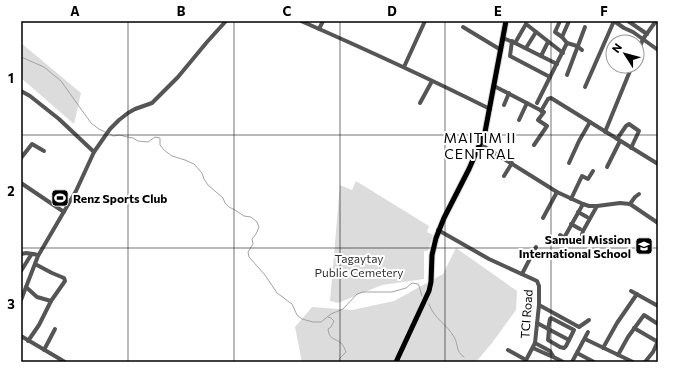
<svg xmlns="http://www.w3.org/2000/svg" width="679" height="383" font-family="Commissioner,sans-serif">
	<style>
		.green { fill: #dcdcdc }
		.lines { fill: none; stroke-linecap: round; stroke-linejoin: round }
		.stream { stroke: #a3a3a3; stroke-width: 1 }
		.major-casing { stroke: #dbdbdb; stroke-width: 7 }
		.minor { stroke: #555; stroke-width: 4 }
		.major { stroke: #000; stroke-width: 5 }
		.grid { fill: none; stroke: #000; stroke-width: 1; stroke-opacity: 0.55 }
		.labels { text-anchor: middle; dominant-baseline: central; stroke-width: 4; stroke-linejoin: round; paint-order: stroke }
		.poi-label { font-size: 12px; font-weight: bold; fill: #000; stroke: #fff; text-anchor: start }
		.park-label { font-size: 12px; fill: #333; stroke: #fff }
		.street-label { font-size: 12px; fill: #000; stroke: #fff }
		.quarter-label { font-size: 14px; letter-spacing: 1px; fill: #000; stroke: #fff }
		.neatline { fill: none; stroke: #000; stroke-width: 1.5 }
		.grid-label { font-size: 13px; text-anchor: middle; font-weight: bold; fill: #000 }
	</style>
	<rect width="100%" height="100%" fill="#fff"/>
	<!-- green -->
	<g class="green">
		<path d="M21,43L81,93L74,124L21,78Z"/>
		<path d="M356,181L429,226L427,232L433,235L428,251H424V279L382,285L338,303L330,301L340,185L352,190Z"/>
		<path d="M55,191L68,200L65,206L51,197Z"/>
		<path d="M456,248L517,291L516,310L492,343L476,362H302L295,327L312,307L352,310L394,301L443,274Z"/>
	</g>
	<g class="lines">
		<!-- stream -->
		<g class="stream">
			<path d="M21,57L44,67L61,81L91,123L99,129L107,133"/>
			<path d="M110,134L113,136L120,135L127,137L133,138L138,141L148,142L155,137L160,138V145L164,150L172,156L185,160L194,164L202,173L204,179L208,185L223,198L225,203L229,207L235,210L244,216L251,217L257,222L259,227L256,234L252,239L253,244L248,252L249,257L265,275L277,293L292,304L297,315L302,319L313,322H321L331,314L343,309L357,294L363,292H392L406,288L412,283L418,284L419,286L422,296"/>
			<path d="M429,304C434,319 447,324 454,337C459,345 455,351 464,357"/>
			<path d="M328,317L331,318L334,321L331,327L328,329C329,339 334,338 341,343C343,345 345,349 346,352L339,359L340,362"/>
		</g>
		<defs>
			<path id="major" d="M396,362L429,291L431,282L432,255L436,238L444,218L469,169L485,132L506,21"/>
		</defs>
		<!-- major casing -->
		<use href="#major" class="major-casing"/>
		<!-- minor -->
		<g class="minor">
			<path d="M301,21C365,49 428,78 490,109"/>
			<path d="M560,21L555,32L562,37L567,43L577,46L582,50"/>
			<path d="M628,21L647,34"/>
			<path d="M463,27L501,50"/>
			<path d="M319,29L323,21"/>
			<path d="M562,37L569,21"/>
			<path d="M503,38L515,43L557,64"/>
			<path d="M512,41L510,56L550,77"/>
			<path d="M515,43L526,24L563,53"/>
			<path d="M526,48L536,32"/>
			<path d="M637,54L643,39L656,21"/>
			<path d="M541,56L548,42"/>
			<path d="M404,67L425,21"/>
			<path d="M567,75L585,27"/>
			<path d="M494,86L544,112L538,120L547,126L534,145"/>
			<path d="M585,87L614,21L624,28L633,32L658,50"/>
			<path d="M21,91L30,96L59,119L94,152"/>
			<path d="M420,103L432,81"/>
			<path d="M537,103L567,43"/>
			<path d="M504,105L509,93"/>
			<path d="M541,111L548,99L551,98L658,164"/>
			<path d="M519,120L527,103"/>
			<path d="M605,132L632,66"/>
			<path d="M617,139L626,126L629,124L639,131L631,148"/>
			<path d="M480,144L557,192L583,204L589,206H597L620,203L630,204L658,223"/>
			<path d="M21,158L32,144L44,151"/>
			<path d="M569,163L579,141L590,122"/>
			<path d="M607,167L620,141"/>
			<path d="M504,176L512,163"/>
			<path d="M21,183L64,212"/>
			<path d="M571,199L582,176L588,179L593,171"/>
			<path d="M630,204L635,197L639,194"/>
			<path d="M578,212L587,217"/>
			<path d="M543,218L557,192"/>
			<path d="M571,224L580,229"/>
			<path d="M438,230L489,259L537,281L539,286V305L535,343L525,362"/>
			<path d="M560,235L573,243"/>
			<path d="M582,235L583,231L597,206"/>
			<path d="M564,238L583,204"/>
			<path d="M21,254L26,253L33,254"/>
			<path d="M21,271L31,255L33,254L38,255"/>
			<path d="M522,274L536,247"/>
			<path d="M26,287L37,297L51,301L65,281L64,278L52,273L35,264"/>
			<path d="M631,291L658,306"/>
			<path d="M21,300L38,256L76,191L94,152L110,129L119,120L128,113L135,109L152,103L178,77L207,42L226,21"/>
			<path d="M539,305L579,327L589,320"/>
			<path d="M537,323L569,340"/>
			<path d="M634,328L658,342"/>
			<path d="M548,329L550,319L551,318L574,330L566,346L564,348L560,347L548,340L549,329"/>
			<path d="M21,336L65,362"/>
			<path d="M585,339L633,362"/>
			<path d="M28,341L39,325L51,301"/>
			<path d="M535,343L550,351L553,356"/>
			<path d="M533,348C543,353 553,356 563,362"/>
			<path d="M603,348L617,323L637,294"/>
			<path d="M44,350L55,329"/>
			<path d="M508,350L526,360"/>
			<path d="M577,353L594,362"/>
			<path d="M618,355L628,337L644,315L658,324"/>
			<path d="M572,362L588,332"/>
			<path d="M645,362L653,352L658,341"/>
		</g>
		<!-- major -->
		<use href="#major" class="major"/>
	</g>
	<!-- grid -->
	<path class="grid" d="M128,21V362M234,21V362M340,21V362M445,21V362M551,21V362M21,135H658M21,248H658"/>
	<!-- icons -->
	<defs>
		<symbol id="stadium-square" viewBox="-11 -11 22 22"><rect x="-9" y="-9" width="18" height="18" rx="4" fill="#000" stroke="#fff"/><path d="M0-5a6.5 5 0 1 0 0 10a6.5 5 0 1 0 0-10ZM-3.5-1.8h7v3.6h-7Z" fill="#fff"/></symbol>
		<symbol id="school-square" viewBox="-11 -11 22 22"><rect x="-9" y="-9" width="18" height="18" rx="4" fill="#000" stroke="#fff"/><path d="M0-5L7-2L0 1L-7-2ZM-4 1L0 2.5L4 1V4Q0 6-4 4Z" fill="#fff"/></symbol>
	</defs>
	<g fill-rule="evenodd">
		<use href="#stadium-square" x="50" y="188" width="20" height="20"/>
		<use href="#school-square" x="634" y="236" width="20" height="20"/>
	</g>
	<g class="labels">
		<!-- poi labels -->
		<g class="poi-label">
			<text x="73" y="198">Renz Sports Club</text>
			<text x="631" y="239" text-anchor="end">Samuel Mission<tspan x="631" dy="14">International School</tspan></text>
		</g>
		<!-- park labels -->
		<g class="park-label">
			<text x="359" y="258">Tagaytay<tspan x="359" dy="14">Public Cemetery</tspan></text>
		</g>
		<!-- street labels -->
		<g class="street-label">
			<text transform="translate(526 314) rotate(-86)">TCI Road</text>
		</g>
		<!-- quarter labels -->
		<g class="quarter-label">
			<text x="480" y="137">MAITIM II<tspan x="480" dy="16">CENTRAL</tspan></text>
		</g>
	</g>
	<!-- border -->
	<rect width="679" height="383" fill="none" stroke="#ffffff" stroke-width="44"/>
	<!-- north arrow -->
	<g transform="translate(625 54) rotate(306)"><circle r="19" fill="#ffffff" stroke="#999999"/>
	<path d="M0-3L7 15L0 10L-7 15Z" fill="#000000"/>
	<text y="-6" font-size="11" font-weight="bold" text-anchor="middle" fill="#000000">N</text>
	</g>
	<rect x="22" y="22" width="635" height="339" class="neatline"/>
	<g class="grid-label">
		<text x="75" y="16">A</text>
		<text x="181" y="16">B</text>
		<text x="287" y="16">C</text>
		<text x="392" y="16">D</text>
		<text x="498" y="16">E</text>
		<text x="604" y="16">F</text>
		<text x="11" y="83">1</text>
		<text x="11" y="196">2</text>
		<text x="11" y="309">3</text>
	</g>
</svg>
